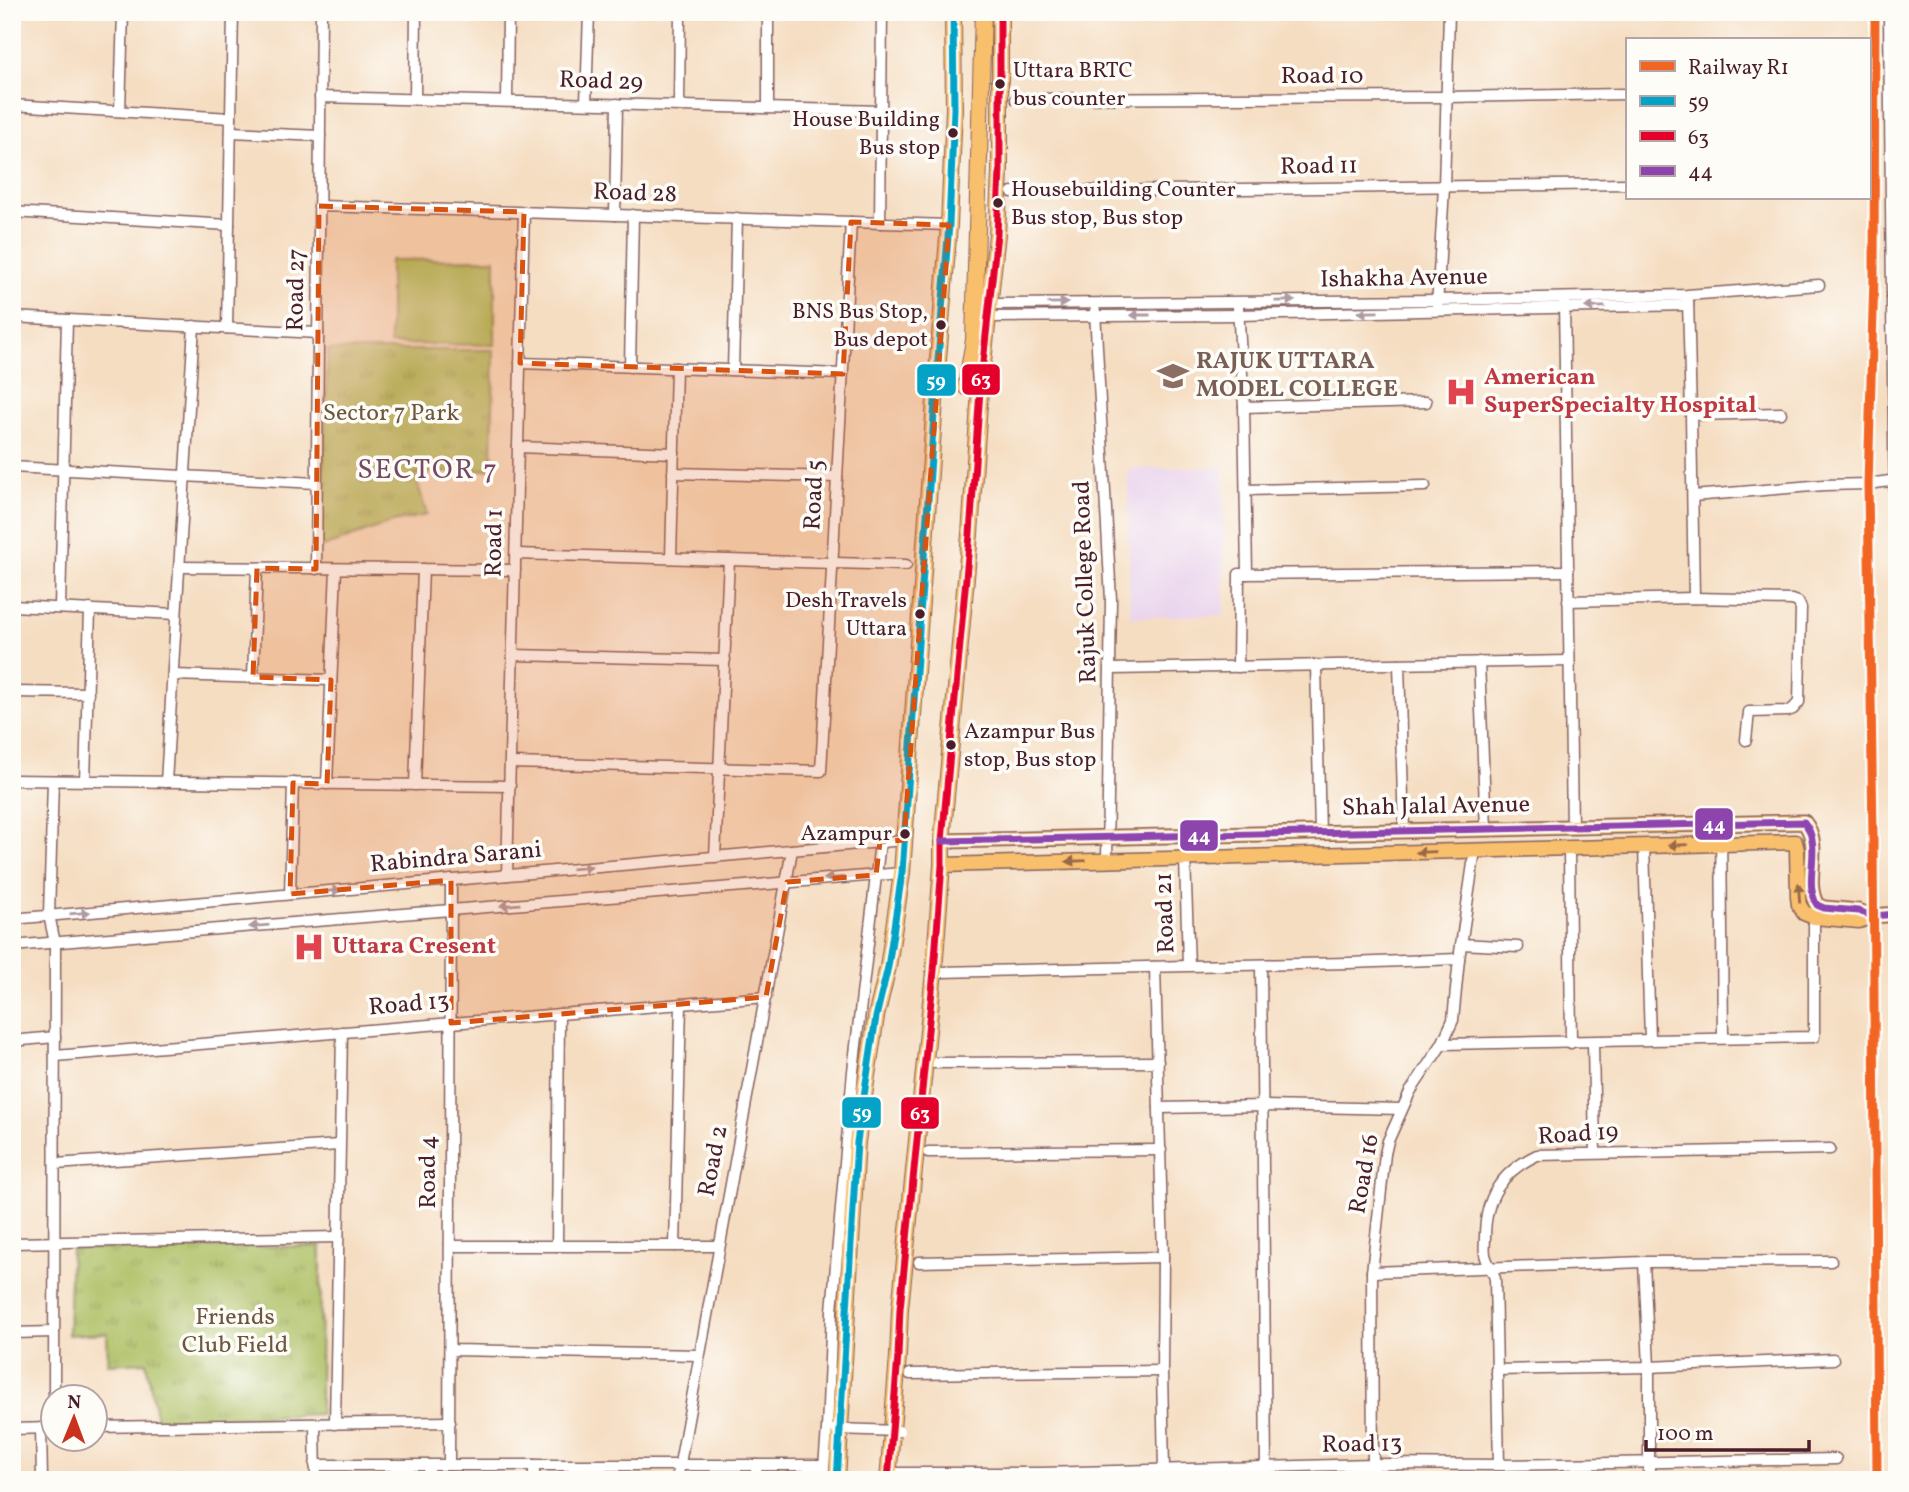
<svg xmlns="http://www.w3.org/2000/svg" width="1909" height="1492" font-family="Vollkorn,serif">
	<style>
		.built { fill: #e9d2ed }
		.grass { fill: #adbf63; stroke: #7c6f47; stroke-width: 2 }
		.park { fill: url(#park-tufts); stroke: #7c6f47; stroke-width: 2 }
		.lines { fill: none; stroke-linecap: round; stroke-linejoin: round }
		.minor-casing { stroke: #866260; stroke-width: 13 }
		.major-casing { stroke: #866260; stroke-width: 17 }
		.highway-casing { stroke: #866260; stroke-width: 18 }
		.minor { stroke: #fff; stroke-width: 10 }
		.major { stroke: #f8bf6c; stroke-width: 14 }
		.highway { stroke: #f8bf6c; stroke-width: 16 }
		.minor-bridge-casing { stroke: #866260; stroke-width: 13; stroke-linecap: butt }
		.minor-bridge { stroke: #fff; stroke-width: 10 }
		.bus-1-casing { stroke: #fdfcf7; stroke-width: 12 }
		.bus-2-casing { stroke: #fdfcf7; stroke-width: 12 }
		.bus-3-casing { stroke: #fdfcf7; stroke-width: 12 }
		.bus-1 { stroke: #04a2c6; stroke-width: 7 }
		.bus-2 { stroke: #e4002b; stroke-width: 7 }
		.bus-3 { stroke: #8e44ad; stroke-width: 7 }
		.rail-1-casing { stroke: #fdfcf7; stroke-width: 14 }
		.rail-1 { stroke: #f26522; stroke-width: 9 }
		.oneway { fill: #ae9aa0 }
		.oneway2 { fill: #986748 }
		.marked { fill: #d8530f; fill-opacity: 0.2; stroke: #d8530f; stroke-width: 5; stroke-dasharray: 14 9; stroke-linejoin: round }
		.bus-dot { fill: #4a1f2b; stroke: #fdfcf7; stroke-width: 2.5 }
		.labels { text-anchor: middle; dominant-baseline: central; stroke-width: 7; stroke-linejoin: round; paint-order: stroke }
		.bus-label { font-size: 22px; fill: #4a1f2b; stroke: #fdfcf7; text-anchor: end }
		.street-label { font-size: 24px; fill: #4a1f2b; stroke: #fdfcf7 }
		.education-label { font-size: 24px; font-weight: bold; fill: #785e54; stroke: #fdfcf7; text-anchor: start }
		.health-label { font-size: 24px; font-weight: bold; fill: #be3a42; stroke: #fdfcf7; text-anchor: start }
		.park-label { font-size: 24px; fill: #6d573f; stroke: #fdfcf7 }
		.quarter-label { font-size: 28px; letter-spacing: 2px; fill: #764965; stroke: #fdfcf7 }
		.line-badge { stroke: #fdfcf7; stroke-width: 2.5 }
		.badge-label { font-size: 19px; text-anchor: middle; font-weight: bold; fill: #fff }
	</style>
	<defs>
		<pattern id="park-tufts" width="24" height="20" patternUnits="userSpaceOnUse" patternTransform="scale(1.75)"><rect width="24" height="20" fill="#adbf63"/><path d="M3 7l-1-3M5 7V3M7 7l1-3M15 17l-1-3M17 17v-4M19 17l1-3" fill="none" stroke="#8f9b52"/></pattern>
	</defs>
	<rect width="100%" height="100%" fill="#fdfcf7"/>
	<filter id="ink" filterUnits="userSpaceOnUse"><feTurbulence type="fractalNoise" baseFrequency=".0143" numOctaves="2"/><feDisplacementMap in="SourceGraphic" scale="14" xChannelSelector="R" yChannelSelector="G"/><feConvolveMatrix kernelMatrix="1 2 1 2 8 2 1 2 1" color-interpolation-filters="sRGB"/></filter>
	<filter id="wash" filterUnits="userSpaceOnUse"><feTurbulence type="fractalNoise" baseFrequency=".00686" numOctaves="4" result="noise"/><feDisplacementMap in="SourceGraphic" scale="28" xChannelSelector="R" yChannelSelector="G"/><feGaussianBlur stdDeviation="1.57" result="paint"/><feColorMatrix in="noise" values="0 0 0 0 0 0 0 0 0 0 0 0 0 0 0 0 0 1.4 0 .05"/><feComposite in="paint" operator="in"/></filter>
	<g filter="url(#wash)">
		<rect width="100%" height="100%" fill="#f5ddc1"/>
		<!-- built -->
		<path class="built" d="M1224,467V615L1130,617L1128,469Z"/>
		<!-- grass -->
		<path class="grass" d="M495,259V345L390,344V260Z"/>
		<!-- park -->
		<g class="park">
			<path d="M328,350H494L492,469L415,474L427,515L393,522L320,548Z"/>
			<path d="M321,1246L320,1414L157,1420L146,1362L108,1364L107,1333L68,1335L71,1249Z"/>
		</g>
	</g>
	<g filter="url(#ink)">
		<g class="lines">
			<defs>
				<g id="minor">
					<path d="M768,12V108"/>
					<path d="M1889,12C1891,219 1893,427 1897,634"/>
					<path d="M1017,13L1100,12"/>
					<path d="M320,97L881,111"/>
					<path d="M415,99L416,12"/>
					<path d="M1016,99L1447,97L1627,94"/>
					<path d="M507,101L508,12"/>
					<path d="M586,103L589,12"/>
					<path d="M12,105L231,118"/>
					<path d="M679,105L680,12"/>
					<path d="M120,111L123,12"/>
					<path d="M231,132L320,136"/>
					<path d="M1012,192L1627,184"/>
					<path d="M319,206L949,225"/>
					<path d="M12,212L229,225"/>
					<path d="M615,215L617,104"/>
					<path d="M880,223L882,12"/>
					<path d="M1688,300L1691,415L1694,598"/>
					<path d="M990,302L996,304L1437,300L1687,295L1819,285"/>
					<path d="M1564,302L1572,827"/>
					<path d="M1238,307L1244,407L1247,574"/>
					<path d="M1437,307L1444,187L1449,12"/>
					<path d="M1095,311L1111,600L1107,860"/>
					<path d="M12,317L318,333"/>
					<path d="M988,317L1239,315L1688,305"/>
					<path d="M227,328L233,12"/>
					<path d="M520,363L843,374"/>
					<path d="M630,367L633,215"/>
					<path d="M733,370L737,218"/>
					<path d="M1244,407L1426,402"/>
					<path d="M1691,415L1781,413"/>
					<path d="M518,447L674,453"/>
					<path d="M12,467L316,483"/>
					<path d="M673,473L837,477"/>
					<path d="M1246,490L1425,486"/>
					<path d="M1693,496L1824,485L1868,484L1897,480"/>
					<path d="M516,554L906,565"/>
					<path d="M671,558L676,368"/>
					<path d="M179,567L515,570"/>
					<path d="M316,569L321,12"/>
					<path d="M1568,601L1694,598L1792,600L1798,602L1801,608L1799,702L1793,709L1788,711L1749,712L1746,740"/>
					<path d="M12,606L176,614"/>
					<path d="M60,608L67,320"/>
					<path d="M513,655L725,660"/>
					<path d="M1479,662L1486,829"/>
					<path d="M1399,664L1404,831"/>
					<path d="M1316,665L1320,833"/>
					<path d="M1238,667L1239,574L1568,571"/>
					<path d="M1111,669L1569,661"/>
					<path d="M173,675L331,680"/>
					<path d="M253,677L257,568"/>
					<path d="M12,692L88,693"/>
					<path d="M511,763L821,771L851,222"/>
					<path d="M12,780L510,786"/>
					<path d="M53,781L49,915L55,943L54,1398"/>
					<path d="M85,781L90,609"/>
					<path d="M166,782L194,326"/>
					<path d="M327,784L336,569"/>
					<path d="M415,785L423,569"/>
					<path d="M1721,824L1723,1038"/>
					<path d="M1644,846L1650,1039"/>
					<path d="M1569,848L1571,1043"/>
					<path d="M715,857L729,560"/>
					<path d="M507,875L524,212"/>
					<path d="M290,894L293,783"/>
					<path d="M12,919L904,840"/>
					<path d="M1461,944L1518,947"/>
					<path d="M12,946L902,873"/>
					<path d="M1261,965L1266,1469"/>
					<path d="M1155,967L1163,1257L1162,1371L1164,1470"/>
					<path d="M941,972L1188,966L1185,858L1189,966L1349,963L1459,959"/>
					<path d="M12,1041L55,1037"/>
					<path d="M1593,1042L1595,1153"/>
					<path d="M1442,1044L1814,1037V917"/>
					<path d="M55,1056L766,997"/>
					<path d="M934,1063L1158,1062"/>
					<path d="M1159,1108L1264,1106L1402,1109"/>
					<path d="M928,1152L1161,1150"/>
					<path d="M55,1164L339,1145"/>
					<path d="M12,1243L338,1237"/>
					<path d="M450,1244L455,1246H719"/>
					<path d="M557,1246L559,1014"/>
					<path d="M675,1246L681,1004"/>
					<path d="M919,1262L1163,1257"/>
					<path d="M1644,1262L1649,1367V1480"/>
					<path d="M1372,1272L1644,1262L1831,1261"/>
					<path d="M12,1333L54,1332"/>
					<path d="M450,1347L452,1350L699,1355"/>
					<path d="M1496,1370L1649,1367L1833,1359"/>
					<path d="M910,1374L1162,1371"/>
					<path d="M315,1424L316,1480"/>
					<path d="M335,1424L342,1032"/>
					<path d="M94,1427L450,1422"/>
					<path d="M41,1428L42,1480"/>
					<path d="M12,1429L52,1428"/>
					<path d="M315,1465H824"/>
					<path d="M429,1465V1480"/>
					<path d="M449,1465L451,880"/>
					<path d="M534,1465V1480"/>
					<path d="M1499,1465L1495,1279C1493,1270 1486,1262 1485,1254C1484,1249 1485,1242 1485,1237C1485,1198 1501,1172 1537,1155L1830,1149"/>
					<path d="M888,1473H1041L1373,1464L1499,1465L1836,1459"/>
					<path d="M677,1480L792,850"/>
					<path d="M755,1480L757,1465"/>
					<path d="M823,1480L827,1429L832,1311L853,1071L880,842"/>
					<path d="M1373,1480L1372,1272L1385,1154L1388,1141L1410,1092L1442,1044L1453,1020L1459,959L1475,850"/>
				</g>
				<g id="major">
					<path d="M942,841L1804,822C1824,846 1802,880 1817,905L1824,908L1858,911L1873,916L1897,914"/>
					<path d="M942,865L1795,842L1797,850L1798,897L1799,905L1804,913L1814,917L1859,921L1873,916"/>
				</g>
				<g id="highway">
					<path d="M966,387L974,340L983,12"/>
					<path d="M837,1480L857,1142L876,1017L888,967L902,873L937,372L949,225L954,109L953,12"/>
					<path d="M888,1480L898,1356L900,1309L934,971L942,865V841L970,534L980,390L997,234L1000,171V12"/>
				</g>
			</defs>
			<!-- minor casing -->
			<use href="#minor" class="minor-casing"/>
			<!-- major casing -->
			<use href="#major" class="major-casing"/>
			<!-- highway casing -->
			<use href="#highway" class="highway-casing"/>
			<!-- minor -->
			<use href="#minor" class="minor"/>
			<!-- major -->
			<use href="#major" class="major"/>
			<!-- highway -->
			<use href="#highway" class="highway"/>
			<defs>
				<path id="minor-bridge" d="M836,1429L899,1431"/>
			</defs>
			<!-- minor-bridge casing -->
			<use href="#minor-bridge" class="minor-bridge-casing"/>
			<!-- minor-bridge -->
			<use href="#minor-bridge" class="minor-bridge"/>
			<defs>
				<path id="bus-1" d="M837,1480L857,1142L876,1017L888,967L902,873L937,372L949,225L954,109L953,12"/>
				<path id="bus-2" d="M888,1480L898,1356L900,1309L934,971L942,865V841L970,534L980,390L997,234L1000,171V12"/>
				<path id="bus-3" d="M942,841L1804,822C1824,846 1802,880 1817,905L1824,908L1858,911L1873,916L1897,914"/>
			</defs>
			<!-- bus-1 casing -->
			<use href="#bus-1" class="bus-1-casing"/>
			<!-- bus-2 casing -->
			<use href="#bus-2" class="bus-2-casing"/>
			<!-- bus-3 casing -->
			<use href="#bus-3" class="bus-3-casing"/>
			<!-- bus-1 -->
			<use href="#bus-1" class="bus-1"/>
			<!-- bus-2 -->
			<use href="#bus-2" class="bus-2"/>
			<!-- bus-3 -->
			<use href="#bus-3" class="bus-3"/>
			<defs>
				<path id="rail-1" d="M1875,12L1874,277L1868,484L1873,836L1877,1480"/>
			</defs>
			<!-- rail-1 casing -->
			<use href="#rail-1" class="rail-1-casing"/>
			<!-- rail-1 -->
			<use href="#rail-1" class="rail-1"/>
		</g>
		<!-- one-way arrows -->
		<defs><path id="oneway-solid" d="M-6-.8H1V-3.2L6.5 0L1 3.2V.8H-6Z" transform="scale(1.75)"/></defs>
		<g class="oneway">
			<use href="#oneway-solid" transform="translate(1285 301) rotate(-1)"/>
			<use href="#oneway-solid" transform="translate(1058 303) rotate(-1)"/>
			<use href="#oneway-solid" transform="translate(1595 307) rotate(179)"/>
			<use href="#oneway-solid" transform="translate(1368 312) rotate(179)"/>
			<use href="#oneway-solid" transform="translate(1140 315) rotate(180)"/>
			<use href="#oneway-solid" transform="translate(582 868) rotate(-5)"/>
			<use href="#oneway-solid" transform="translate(834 878) rotate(175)"/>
			<use href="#oneway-solid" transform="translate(331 891) rotate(-5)"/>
			<use href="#oneway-solid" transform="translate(510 905) rotate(175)"/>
			<use href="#oneway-solid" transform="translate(80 913) rotate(-5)"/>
			<use href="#oneway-solid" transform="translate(259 926) rotate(175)"/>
		</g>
		<g class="oneway2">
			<use href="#oneway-solid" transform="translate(1678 845) rotate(178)"/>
			<use href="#oneway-solid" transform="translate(1426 852) rotate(178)"/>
			<use href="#oneway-solid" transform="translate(1076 861) rotate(178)"/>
			<use href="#oneway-solid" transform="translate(1799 893) rotate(-94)"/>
		</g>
	</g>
	<!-- marked area -->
	<path class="marked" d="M319,206L524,212L520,363L843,374L851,222L949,225L904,840L880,842L876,875L787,882L766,997L451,1023V880L290,894L293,783L327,784L331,680L253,677L257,568L316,569Z"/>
	<!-- icons -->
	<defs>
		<symbol id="university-bare" viewBox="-9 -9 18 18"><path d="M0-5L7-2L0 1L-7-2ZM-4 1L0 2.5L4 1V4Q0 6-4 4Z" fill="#8d6e63" stroke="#fdfcf7" stroke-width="2.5" paint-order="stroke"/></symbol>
		<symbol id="hospital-bare" viewBox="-9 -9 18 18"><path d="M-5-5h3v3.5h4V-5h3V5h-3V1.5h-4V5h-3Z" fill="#e0444e" stroke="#fdfcf7" stroke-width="2.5" paint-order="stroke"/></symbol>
	</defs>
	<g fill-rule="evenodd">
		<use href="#university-bare" x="1151" y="354" width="44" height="44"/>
		<use href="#hospital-bare" x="1439" y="370" width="44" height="44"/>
		<use href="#hospital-bare" x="287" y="925" width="44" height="44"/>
	</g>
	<!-- markers -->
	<g class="bus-dot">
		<circle cx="1000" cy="84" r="6"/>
		<circle cx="953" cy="133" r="6"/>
		<circle cx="998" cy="203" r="6"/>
		<circle cx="941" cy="325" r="6"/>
		<circle cx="920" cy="614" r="6"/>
		<circle cx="951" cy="745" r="6"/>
		<circle cx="905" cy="834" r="6"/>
	</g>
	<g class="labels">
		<!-- bus labels -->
		<g class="bus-label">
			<text x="1013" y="71" text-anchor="start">Uttara BRTC<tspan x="1013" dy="28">bus counter</tspan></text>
			<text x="940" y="120">House Building<tspan x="940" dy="28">Bus stop</tspan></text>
			<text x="1011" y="190" text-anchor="start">Housebuilding Counter<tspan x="1011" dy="28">Bus stop, Bus stop</tspan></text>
			<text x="928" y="312">BNS Bus Stop,<tspan x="928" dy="28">Bus depot</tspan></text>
			<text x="907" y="601">Desh Travels<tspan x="907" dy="28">Uttara</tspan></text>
			<text x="964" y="732" text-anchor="start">Azampur Bus<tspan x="964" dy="28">stop, Bus stop</tspan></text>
			<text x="892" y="834">Azampur</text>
		</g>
		<!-- street labels -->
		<g class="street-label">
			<text x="1322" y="77">Road 10</text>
			<text transform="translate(601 82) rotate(2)">Road 29</text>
			<text transform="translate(1319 167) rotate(-1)">Road 11</text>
			<text transform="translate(635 194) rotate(2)">Road 28</text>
			<text transform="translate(1404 279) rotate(-1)">Ishakha Avenue</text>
			<text transform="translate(297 290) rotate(-89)">Road 27</text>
			<text transform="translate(815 495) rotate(-87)">Road 5</text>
			<text transform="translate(495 543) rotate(-89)">Road 1</text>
			<text transform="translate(1086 582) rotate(-92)">Rajuk College Road</text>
			<text transform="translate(1436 807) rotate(-1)">Shah Jalal Avenue</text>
			<text transform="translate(456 858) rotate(-5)">Rabindra Sarani</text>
			<text transform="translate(1166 913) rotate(-92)">Road 21</text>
			<text transform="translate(409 1005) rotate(-5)">Road 13</text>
			<text transform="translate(1578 1135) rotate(-4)">Road 19</text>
			<text transform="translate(714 1161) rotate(-79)">Road 2</text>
			<text transform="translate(429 1172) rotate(-90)">Road 4</text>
			<text transform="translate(1365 1174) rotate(-80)">Road 16</text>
			<text transform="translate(1362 1445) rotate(-1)">Road 13</text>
		</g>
		<!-- education labels -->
		<g class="education-label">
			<text x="1196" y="362">RAJUK UTTARA<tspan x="1196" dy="28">MODEL COLLEGE</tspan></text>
		</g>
		<!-- health labels -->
		<g class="health-label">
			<text x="1484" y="378">American<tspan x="1484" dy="28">SuperSpecialty Hospital</tspan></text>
			<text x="332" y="947">Uttara Cresent</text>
		</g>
		<!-- park labels -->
		<g class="park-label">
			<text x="391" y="414">Sector 7 Park</text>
			<text x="235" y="1318">Friends<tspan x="235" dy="28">Club Field</tspan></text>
		</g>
		<!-- quarter labels -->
		<g class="quarter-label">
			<text x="428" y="470">SECTOR 7</text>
		</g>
	</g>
	<g class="line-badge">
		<rect x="961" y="363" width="40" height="33" rx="7" fill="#e4002b"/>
		<rect x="916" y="363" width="41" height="34" rx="7" fill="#04a2c6"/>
		<rect x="1694" y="807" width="40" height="34" rx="7" fill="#8e44ad"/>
		<rect x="1179" y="819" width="40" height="33" rx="7" fill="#8e44ad"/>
		<rect x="841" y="1096" width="41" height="33" rx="7" fill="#04a2c6"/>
		<rect x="900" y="1096" width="40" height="34" rx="7" fill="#e4002b"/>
	</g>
	<g class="badge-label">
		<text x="981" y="386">63</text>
		<text x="936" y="387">59</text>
		<text x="1714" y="831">44</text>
		<text x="1199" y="842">44</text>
		<text x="862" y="1119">59</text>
		<text x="920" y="1120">63</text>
	</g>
	<!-- margin -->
	<rect width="1909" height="1492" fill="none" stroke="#fdfcf7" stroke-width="42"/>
	<!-- legend -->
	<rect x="1626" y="38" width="245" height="161" fill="#fdfcf7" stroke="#b5a4a5" stroke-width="2"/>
	<rect x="1640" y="61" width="35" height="10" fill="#f26522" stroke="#b5a4a5" stroke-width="2"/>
	<text x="1688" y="74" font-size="21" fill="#4a1f2b">Railway R1</text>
	<rect x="1640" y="96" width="35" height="10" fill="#04a2c6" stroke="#b5a4a5" stroke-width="2"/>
	<text x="1688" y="108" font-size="21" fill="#4a1f2b">59</text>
	<rect x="1640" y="131" width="35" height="10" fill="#e4002b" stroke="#b5a4a5" stroke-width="2"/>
	<text x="1688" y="144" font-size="21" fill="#4a1f2b">63</text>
	<rect x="1640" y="166" width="35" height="10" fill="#8e44ad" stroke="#b5a4a5" stroke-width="2"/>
	<text x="1688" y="178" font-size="21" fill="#4a1f2b">44</text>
	<!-- north arrow -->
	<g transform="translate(74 1418) rotate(1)"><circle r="33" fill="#fdfcf7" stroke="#b5a4a5" stroke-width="2"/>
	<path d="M0-5L12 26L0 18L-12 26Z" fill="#c8321e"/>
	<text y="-10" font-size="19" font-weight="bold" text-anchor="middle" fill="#4a1f2b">N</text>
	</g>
	<!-- scale -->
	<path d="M1646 1440v10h163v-10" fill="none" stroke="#4a1f2b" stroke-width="3.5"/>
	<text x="1657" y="1440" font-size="21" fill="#4a1f2b" stroke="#fdfcf7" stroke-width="5" paint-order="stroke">100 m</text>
</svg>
